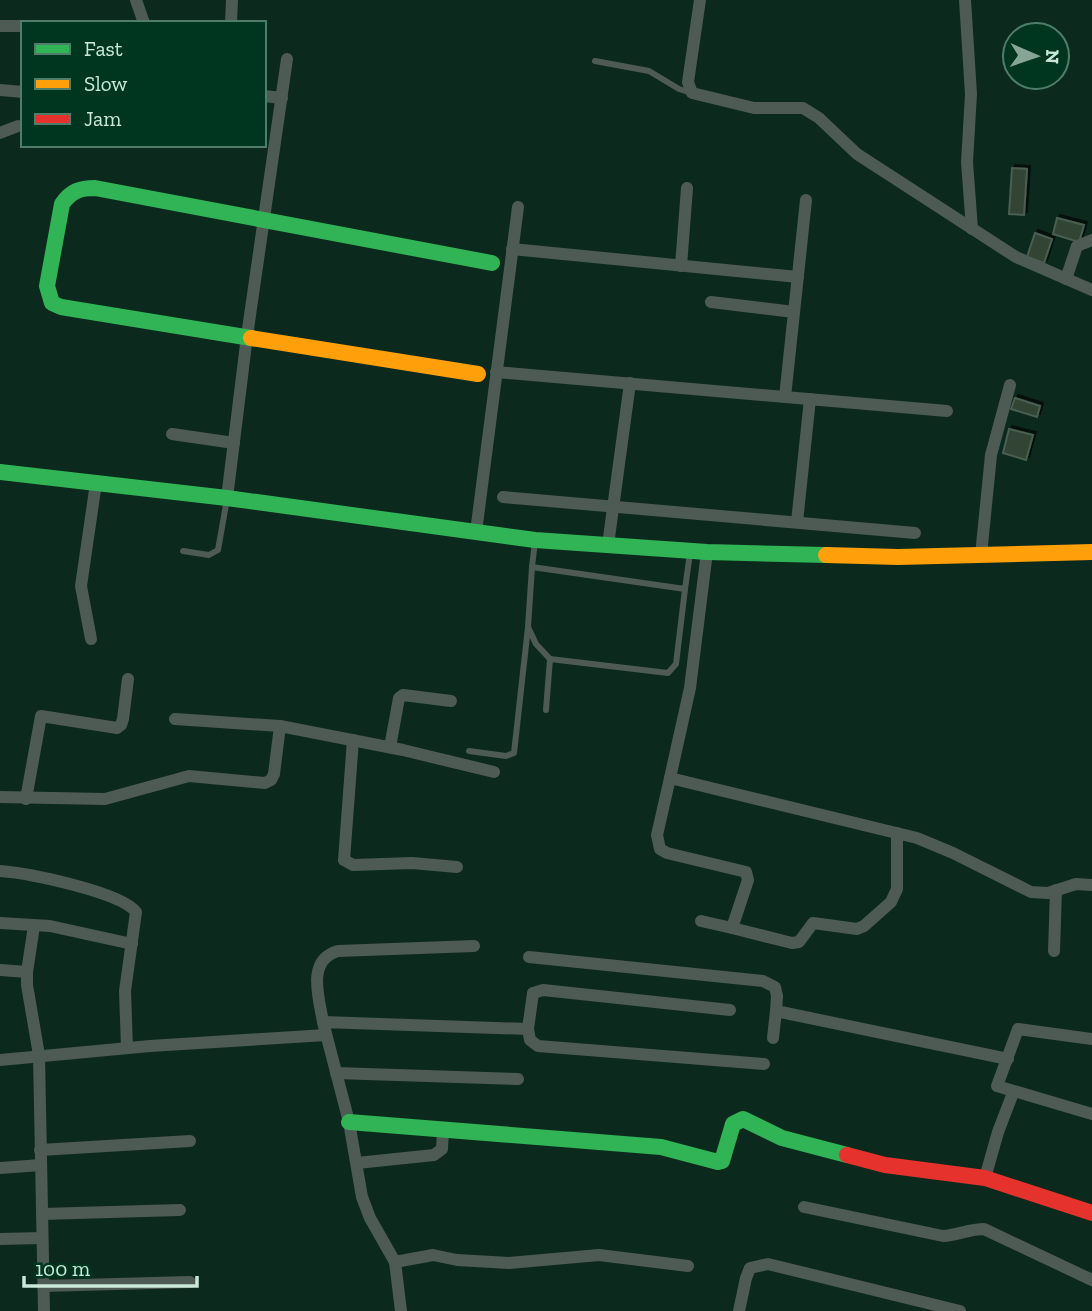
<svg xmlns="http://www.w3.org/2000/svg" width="1092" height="1311" font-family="'Zilla Slab',serif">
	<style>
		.building { fill: #304436; stroke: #4a5e50; stroke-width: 2; filter: url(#shadow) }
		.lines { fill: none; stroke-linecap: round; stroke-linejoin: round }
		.lane { stroke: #4e5a54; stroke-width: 6 }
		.street { stroke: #4e5a54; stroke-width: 12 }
		.fast { stroke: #30b455; stroke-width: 16 }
		.slow { stroke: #ff9f0a; stroke-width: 16 }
		.jam { stroke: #e5322d; stroke-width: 16 }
	</style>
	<defs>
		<filter id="shadow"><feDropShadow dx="3" dy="-3" stdDeviation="0" flood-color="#0009"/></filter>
	</defs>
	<rect width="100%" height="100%" fill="#0c291d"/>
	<!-- building -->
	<g class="building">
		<path d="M1012,168L1027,169L1024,215L1009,214Z"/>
		<path d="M1057,218L1084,225L1079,242L1053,234Z"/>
		<path d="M1035,233L1052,239L1044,263L1027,257Z"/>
		<path d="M1015,398L1040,406L1037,417L1011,409Z"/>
		<path d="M1009,429L1033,435L1026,460L1003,453Z"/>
	</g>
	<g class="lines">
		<!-- lane -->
		<g class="lane">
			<path d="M595,61L649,71L679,89L692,93"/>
			<path d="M535,541L532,567L685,589L690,553"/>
			<path d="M183,551L209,555L218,550L227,499"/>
			<path d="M532,567L528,627L536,644L550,659L546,710"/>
			<path d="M550,659L668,673L676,664L685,589"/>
			<path d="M469,751L506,756L514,753L528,627"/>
		</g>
		<!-- street -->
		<g class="street">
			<path d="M136,0L144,23"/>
			<path d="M700,0L688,82L692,93L754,108H803L819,118L857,154L1016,257L1092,290"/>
			<path d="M965,0L971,94L967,162L972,229"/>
			<path d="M231,23L232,0"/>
			<path d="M0,26H23"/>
			<path d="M0,90L23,92"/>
			<path d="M264,96L282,98"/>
			<path d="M0,133L18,126"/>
			<path d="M512,249L798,277"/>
			<path d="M681,266L687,188"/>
			<path d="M1066,279L1077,246L1092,240"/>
			<path d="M711,302L794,312"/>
			<path d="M496,372L947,411"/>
			<path d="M785,397L806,200"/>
			<path d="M172,434L234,443"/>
			<path d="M503,497L915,533"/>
			<path d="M227,498L247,336L287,59"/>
			<path d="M797,522L810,399"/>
			<path d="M476,532L518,207"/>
			<path d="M608,545L630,383"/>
			<path d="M707,552L690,688L670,778L917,838L953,853L1031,892L1048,893L1076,884L1092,885"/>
			<path d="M981,555L991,455L1010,385"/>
			<path d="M91,639L81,586L96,483"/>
			<path d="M175,719L280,726"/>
			<path d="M353,740L344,860L353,865L412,863L457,867"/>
			<path d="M390,747L399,698L403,695L451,701"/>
			<path d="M670,778L657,835L660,849L667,853L746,872L748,880L732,928L792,943L799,942L813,923L857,929L864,926L891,902L897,889V833"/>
			<path d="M0,797L105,799L189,776L265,783L271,780L274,774L280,726L403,750L494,772"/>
			<path d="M26,799L41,716L117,728L121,725L123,719L128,679"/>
			<path d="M0,871C28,873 121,892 136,912L125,991L127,1048"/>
			<path d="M701,921L732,928"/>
			<path d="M0,923L50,926L132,944"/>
			<path d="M34,926L27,972V985L39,1055L44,1311"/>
			<path d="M1054,951L1056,890"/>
			<path d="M529,957L763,981L775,987L777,996L776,1011L1008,1059"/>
			<path d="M0,970L27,972"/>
			<path d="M323,1022C319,998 306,960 338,951L474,946"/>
			<path d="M528,1029L530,1040L538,1046L764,1064"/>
			<path d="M773,1038L776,1011"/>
			<path d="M1092,1039L1018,1029L997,1086L1092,1114"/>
			<path d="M0,1060L150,1046L326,1035"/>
			<path d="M336,1073L518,1079"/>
			<path d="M40,1150L190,1141"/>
			<path d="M357,1163L434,1155L442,1149L443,1130"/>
			<path d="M0,1168L41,1165"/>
			<path d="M985,1178L998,1132L1013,1093"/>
			<path d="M804,1207L943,1236C957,1235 970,1229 984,1229L1092,1280"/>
			<path d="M42,1214L180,1210"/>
			<path d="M0,1239L42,1238"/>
			<path d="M395,1262L433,1255L457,1260L509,1263L599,1255L688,1266"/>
			<path d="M43,1286L190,1282"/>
			<path d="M401,1311L395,1262L370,1218L362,1197L349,1122L323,1022L528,1029L533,993L543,990L730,1010"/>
			<path d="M739,1311L746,1278L750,1268L768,1264L960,1311"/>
		</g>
		<!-- fast -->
		<g class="fast">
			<path d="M251,338L61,307L52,303L47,286L62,204C71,191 80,188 95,188L492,263"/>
			<path d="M0,472L227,498L535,540L707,552L826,555"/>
			<path d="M349,1122L661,1147L718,1162L722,1161L733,1124L743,1119L782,1138L847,1155"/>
		</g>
		<!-- slow -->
		<g class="slow">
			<path d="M251,338L478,374"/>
			<path d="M826,555L898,557L1092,552"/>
		</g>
		<!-- jam -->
		<path class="jam" d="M847,1155L885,1165L985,1178L1092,1213"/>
	</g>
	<!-- legend -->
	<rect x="21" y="21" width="245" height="126" fill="#003520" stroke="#507d69" stroke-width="2"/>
	<rect x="35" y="44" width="35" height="10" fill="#30b455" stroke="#507d69" stroke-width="2"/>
	<text x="84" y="56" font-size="21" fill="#c9e8d7">Fast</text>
	<rect x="35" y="79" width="35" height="10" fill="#ff9f0a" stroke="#507d69" stroke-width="2"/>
	<text x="84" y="91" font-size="21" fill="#c9e8d7">Slow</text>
	<rect x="35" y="114" width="35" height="10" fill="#e5322d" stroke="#507d69" stroke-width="2"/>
	<text x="84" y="126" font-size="21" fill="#c9e8d7">Jam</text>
	<!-- north arrow -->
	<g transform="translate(1036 56) rotate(92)"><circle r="33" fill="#003520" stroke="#507d69" stroke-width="2"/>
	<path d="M0-5L12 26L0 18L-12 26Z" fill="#87a596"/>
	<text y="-10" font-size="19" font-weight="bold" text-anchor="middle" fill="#c9e8d7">N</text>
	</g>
	<!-- scale -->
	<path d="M24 1276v10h173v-10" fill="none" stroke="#c9e8d7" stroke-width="3.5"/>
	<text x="35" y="1276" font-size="21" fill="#c9e8d7" stroke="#003520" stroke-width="5" paint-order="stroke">100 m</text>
</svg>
